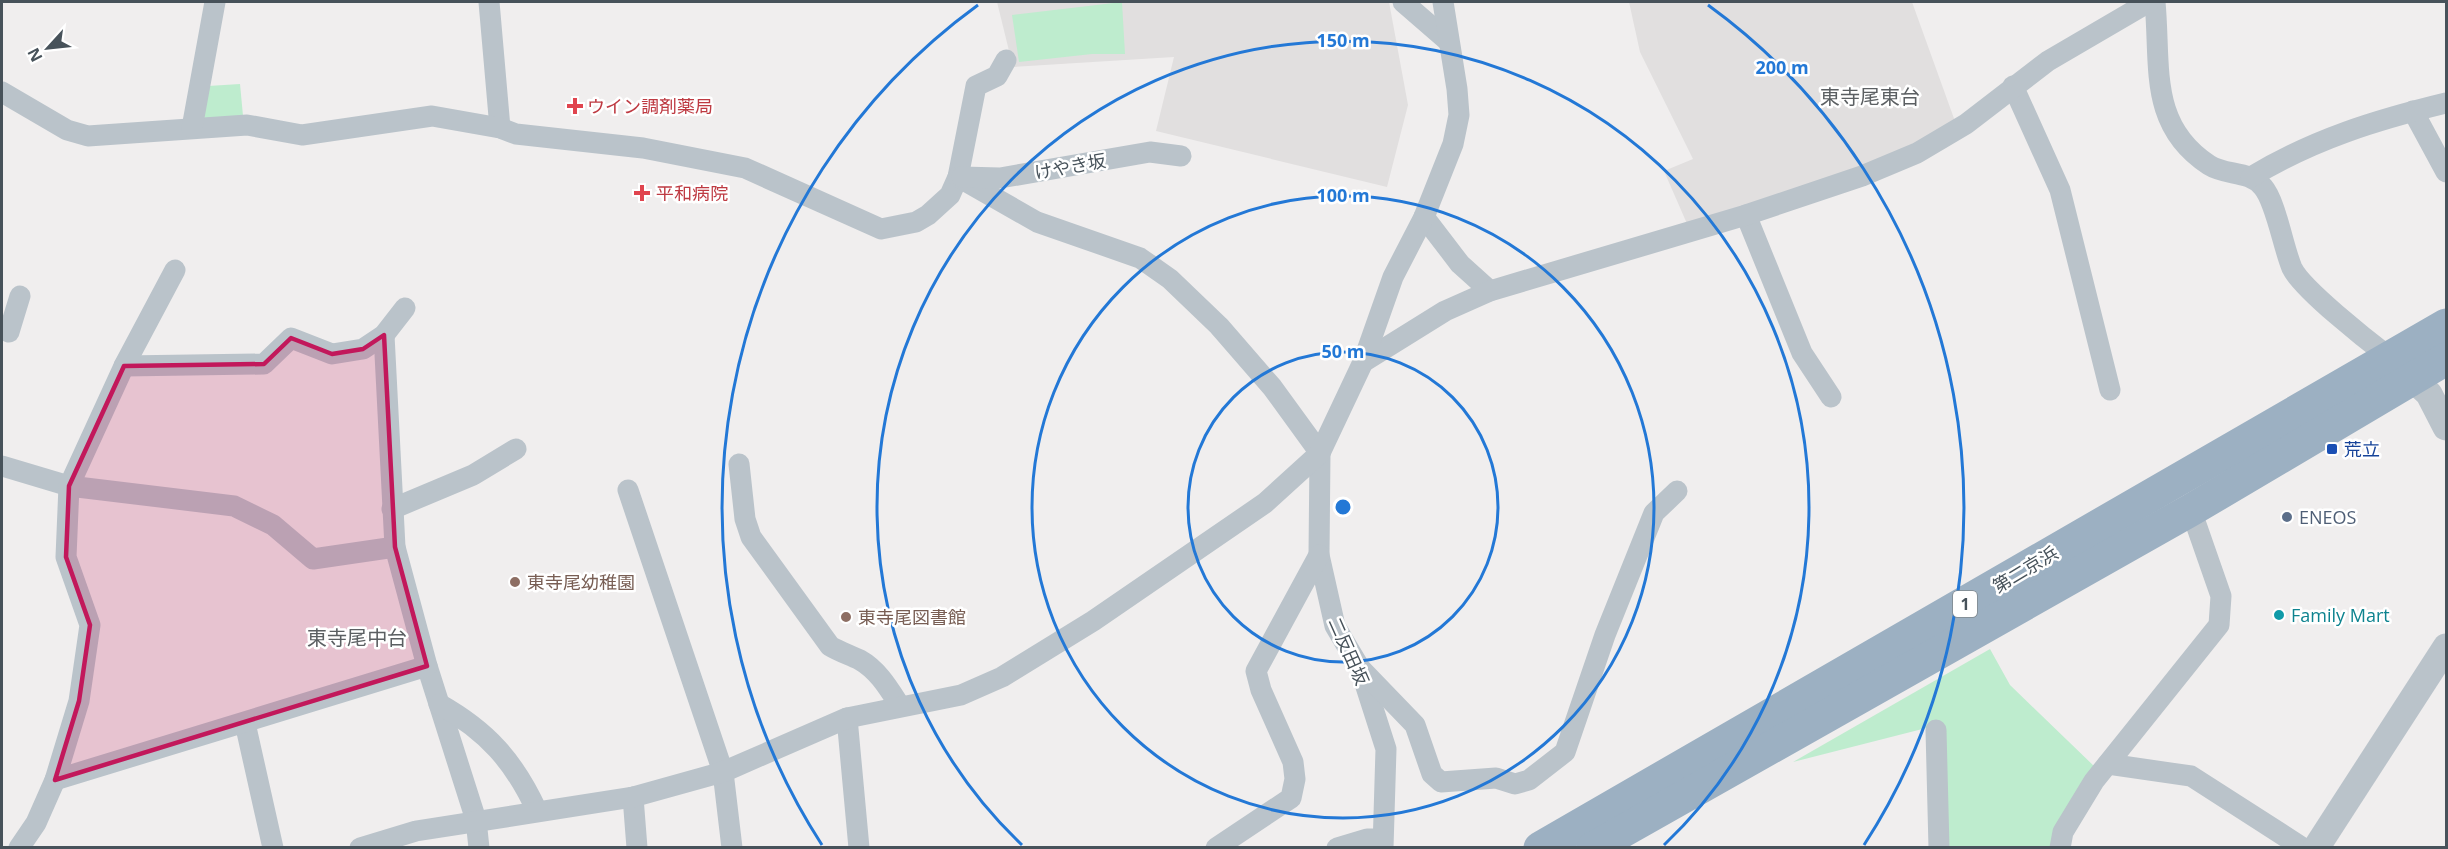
<svg xmlns="http://www.w3.org/2000/svg" width="2448" height="849" font-family="'Open Sans','Noto Sans JP',sans-serif">
	<style>
		.education { fill: #e1dfdf }
		.green { fill: #beecce }
		.lines { fill: none; stroke-linecap: round; stroke-linejoin: round }
		.minor { stroke: #bac3ca; stroke-width: 21 }
		.tertiary { stroke: #bac3ca; stroke-width: 27 }
		.trunk { stroke: #9cb0c2; stroke-width: 33 }
		.marked { fill: #c2185b; fill-opacity: 0.2; stroke: #c2185b; stroke-width: 4.5; stroke-linejoin: round }
		.ring { fill: none; stroke: #2378d6; stroke-width: 3 }
		.health-dot { fill: #e0444e; stroke: #fff; stroke-width: 2 }
		.transit-dot { fill: #1a4fb4; stroke: #fff; stroke-width: 2 }
		.service-dot { fill: #5c6f8a; stroke: #fff; stroke-width: 2 }
		.education-dot { fill: #8d6e63; stroke: #fff; stroke-width: 2 }
		.culture-dot { fill: #0f9aa8; stroke: #fff; stroke-width: 2 }
		.labels { text-anchor: middle; dominant-baseline: central; stroke-width: 5; stroke-linejoin: round; paint-order: stroke }
		.shield { fill: #fff; stroke: #7e868c; stroke-width: 1.5 }
		.shield-label { font-size: 16px; font-weight: bold; fill: #47525a }
		.health-label { font-size: 18px; fill: #be3a42; stroke: #fff; text-anchor: start }
		.street-label { font-size: 18px; fill: #47525a; stroke: #fff }
		.transit-label { font-size: 18px; fill: #164399; stroke: #fff; text-anchor: start }
		.service-label { font-size: 18px; fill: #4e5e75; stroke: #fff; text-anchor: start }
		.education-label { font-size: 18px; fill: #785e54; stroke: #fff; text-anchor: start }
		.culture-label { font-size: 18px; fill: #0d838f; stroke: #fff; text-anchor: start }
		.neighbourhood-label { font-size: 20px; fill: #5b5f62; stroke: #fff }
		.centre { fill: #2378d6; stroke: #fff; stroke-width: 3 }
		.ring-label { font-size: 18px; text-anchor: middle; font-weight: bold; fill: #2378d6; stroke: #fff; stroke-width: 5; stroke-linejoin: round; paint-order: stroke }
	</style>
	<rect width="100%" height="100%" fill="#f0eeee"/>
	<!-- education -->
	<g class="education">
		<path d="M997,2H1389L1408,105L1387,187L1156,131L1174,57L1013,67Z"/>
		<path d="M1629,2H1912L1956,124L1858,171L1688,226L1664,171L1693,159L1640,52Z"/>
	</g>
	<!-- green -->
	<g class="green">
		<path d="M1122,2L1125,54H1092L1019,62L1012,15Z"/>
		<path d="M240,84L243,116L203,119L208,86Z"/>
		<path d="M1990,649L2010,685L2096,768L2055,847L1945,848L1942,724L1793,762Z"/>
	</g>
	<g class="lines">
		<!-- minor -->
		<g class="minor">
			<path d="M489,2L500,128"/>
			<path d="M1403,2L1448,41"/>
			<path d="M2155,2C2161,66 2148,125 2209,165C2226,176 2249,170 2263,187C2276,202 2283,247 2292,268C2302,289 2368,341 2389,357"/>
			<path d="M2013,86L2060,190L2110,390"/>
			<path d="M2,92L67,130L88,136L247,125L302,135L432,116L500,128L516,134L643,148L745,168L881,229L916,222L928,215L950,195L958,177L976,86L997,76L1006,60"/>
			<path d="M2413,111L2446,172"/>
			<path d="M192,128L215,2"/>
			<path d="M958,177L1037,222L1140,258L1170,279L1219,326L1272,387L1320,453"/>
			<path d="M962,177L1000,178L1150,152L1181,156"/>
			<path d="M2251,177C2314,139 2376,120 2446,103"/>
			<path d="M1746,215L1802,353L1831,397"/>
			<path d="M1424,217L1460,264L1490,291"/>
			<path d="M2,329L9,332L20,296"/>
			<path d="M384,335L395,547L427,666L476,820L479,848"/>
			<path d="M1363,362L1445,311L1490,291L1746,215L1862,176L1917,153L1966,124L2048,61L2149,2"/>
			<path d="M124,366L264,364L291,338L332,354L363,349L384,335L405,308"/>
			<path d="M1320,453L1319,555L1335,626L1360,668L1386,749L1383,848"/>
			<path d="M739,464L745,519L751,537L830,646C840,652 850,655 860,660C878,670 889,689 900,706"/>
			<path d="M2,466L69,486L234,506L273,525L313,559L395,547"/>
			<path d="M628,490L723,772L732,848"/>
			<path d="M392,509L473,475L516,449"/>
			<path d="M1360,668L1415,725L1432,774L1441,782L1496,778L1515,784L1529,780L1565,752L1605,635L1654,513L1677,491"/>
			<path d="M439,704C487,731 514,761 537,811"/>
			<path d="M847,718L859,848"/>
			<path d="M245,723L273,848"/>
			<path d="M1936,730L1939,848"/>
			<path d="M2108,764L2191,776L2303,848"/>
			<path d="M55,780L427,666"/>
			<path d="M633,797L637,848"/>
			<path d="M19,848L36,823L55,780L79,701L90,625L66,557L69,486L124,366L175,270"/>
			<path d="M360,848L416,831L633,797L723,772L847,718L961,695L1002,677L1093,621L1265,503L1320,453L1363,362L1393,277L1424,217L1453,144L1459,115L1457,89L1443,2"/>
			<path d="M1216,848L1291,798L1295,779L1293,762L1261,690L1256,671L1319,555"/>
			<path d="M1337,848L1367,839H1381"/>
			<path d="M2060,848L2063,832L2094,781L2219,625L2221,596L2191,510"/>
		</g>
		<!-- tertiary -->
		<g class="tertiary">
			<path d="M2399,366L2429,394L2446,427"/>
			<path d="M2316,848L2446,647"/>
		</g>
		<!-- trunk -->
		<g class="trunk">
			<path d="M1540,848L2446,325"/>
			<path d="M1593,848L2191,510L2446,359"/>
		</g>
	</g>
	<!-- marked area -->
	<path class="marked" d="M384,335L395,547L427,666L55,780L79,701L90,625L66,557L69,486L124,366L264,364L291,338L332,354L363,349Z"/>
	<!-- distance rings -->
	<g class="ring">
		<circle cx="1343" cy="507" r="155"/>
		<circle cx="1343" cy="507" r="311"/>
		<path d="M1022 845A466 466 0 1 1 1664 845"/>
		<path d="M822 845A621 621 0 0 1 978 5M1708 5A621 621 0 0 1 1864 845"/>
	</g>
	<!-- markers -->
	<g class="health-dot">
		<path d="M572 97h6v6h6v6h-6v6h-6v-6h-6v-6h6z"/>
		<path d="M639 184h6v6h6v6h-6v6h-6v-6h-6v-6h6z"/>
	</g>
	<rect class="transit-dot" x="2326" y="443" width="12" height="12" rx="3"/>
	<circle class="service-dot" cx="2287" cy="517" r="6"/>
	<g class="education-dot">
		<circle cx="515" cy="582" r="6"/>
		<circle cx="846" cy="617" r="6"/>
	</g>
	<circle class="culture-dot" cx="2279" cy="615" r="6"/>
	<g class="labels">
		<!-- shield labels -->
		<rect class="shield" x="1953" y="591" width="24" height="26" rx="4.5"/>
		<g class="shield-label">
			<text x="1965" y="604">1</text>
		</g>
		<!-- health labels -->
		<g class="health-label">
			<text x="587" y="106">ウイン調剤薬局</text>
			<text x="656" y="193">平和病院</text>
		</g>
		<!-- street labels -->
		<g class="street-label">
			<text transform="translate(1070 166) rotate(-10)">けやき坂</text>
			<text transform="translate(2025 569) rotate(-31)">第二京浜</text>
			<text transform="translate(1349 651) rotate(66)">二反田坂</text>
		</g>
		<!-- transit labels -->
		<g class="transit-label">
			<text x="2344" y="449">荒立</text>
		</g>
		<!-- service labels -->
		<g class="service-label">
			<text x="2299" y="517">ENEOS</text>
		</g>
		<!-- education labels -->
		<g class="education-label">
			<text x="527" y="582">東寺尾幼稚園</text>
			<text x="858" y="617">東寺尾図書館</text>
		</g>
		<!-- culture labels -->
		<g class="culture-label">
			<text x="2291" y="615">Family Mart</text>
		</g>
		<!-- neighbourhood labels -->
		<g class="neighbourhood-label">
			<text x="1870" y="96">東寺尾東台</text>
			<text x="357" y="637">東寺尾中台</text>
		</g>
	</g>
	<circle cx="1343" cy="507" r="9" class="centre"/>
	<g class="ring-label">
		<text x="1343" y="47">150 m</text>
		<text x="1782" y="74">200 m</text>
		<text x="1343" y="202">100 m</text>
		<text x="1343" y="358">50 m</text>
	</g>
	<!-- border -->
	<rect width="2448" height="849" fill="none" stroke="#47525a" stroke-width="6"/>
	<!-- north arrow -->
	<g transform="translate(48 48) rotate(243)" stroke="#ffffff" stroke-width="4.5" paint-order="stroke">
	<path d="M0-4.5L10 22L0 15L-10 22Z" fill="#47525a"/>
	<text y="-9" font-size="16" font-weight="bold" text-anchor="middle" fill="#47525a">N</text>
	</g>
</svg>
